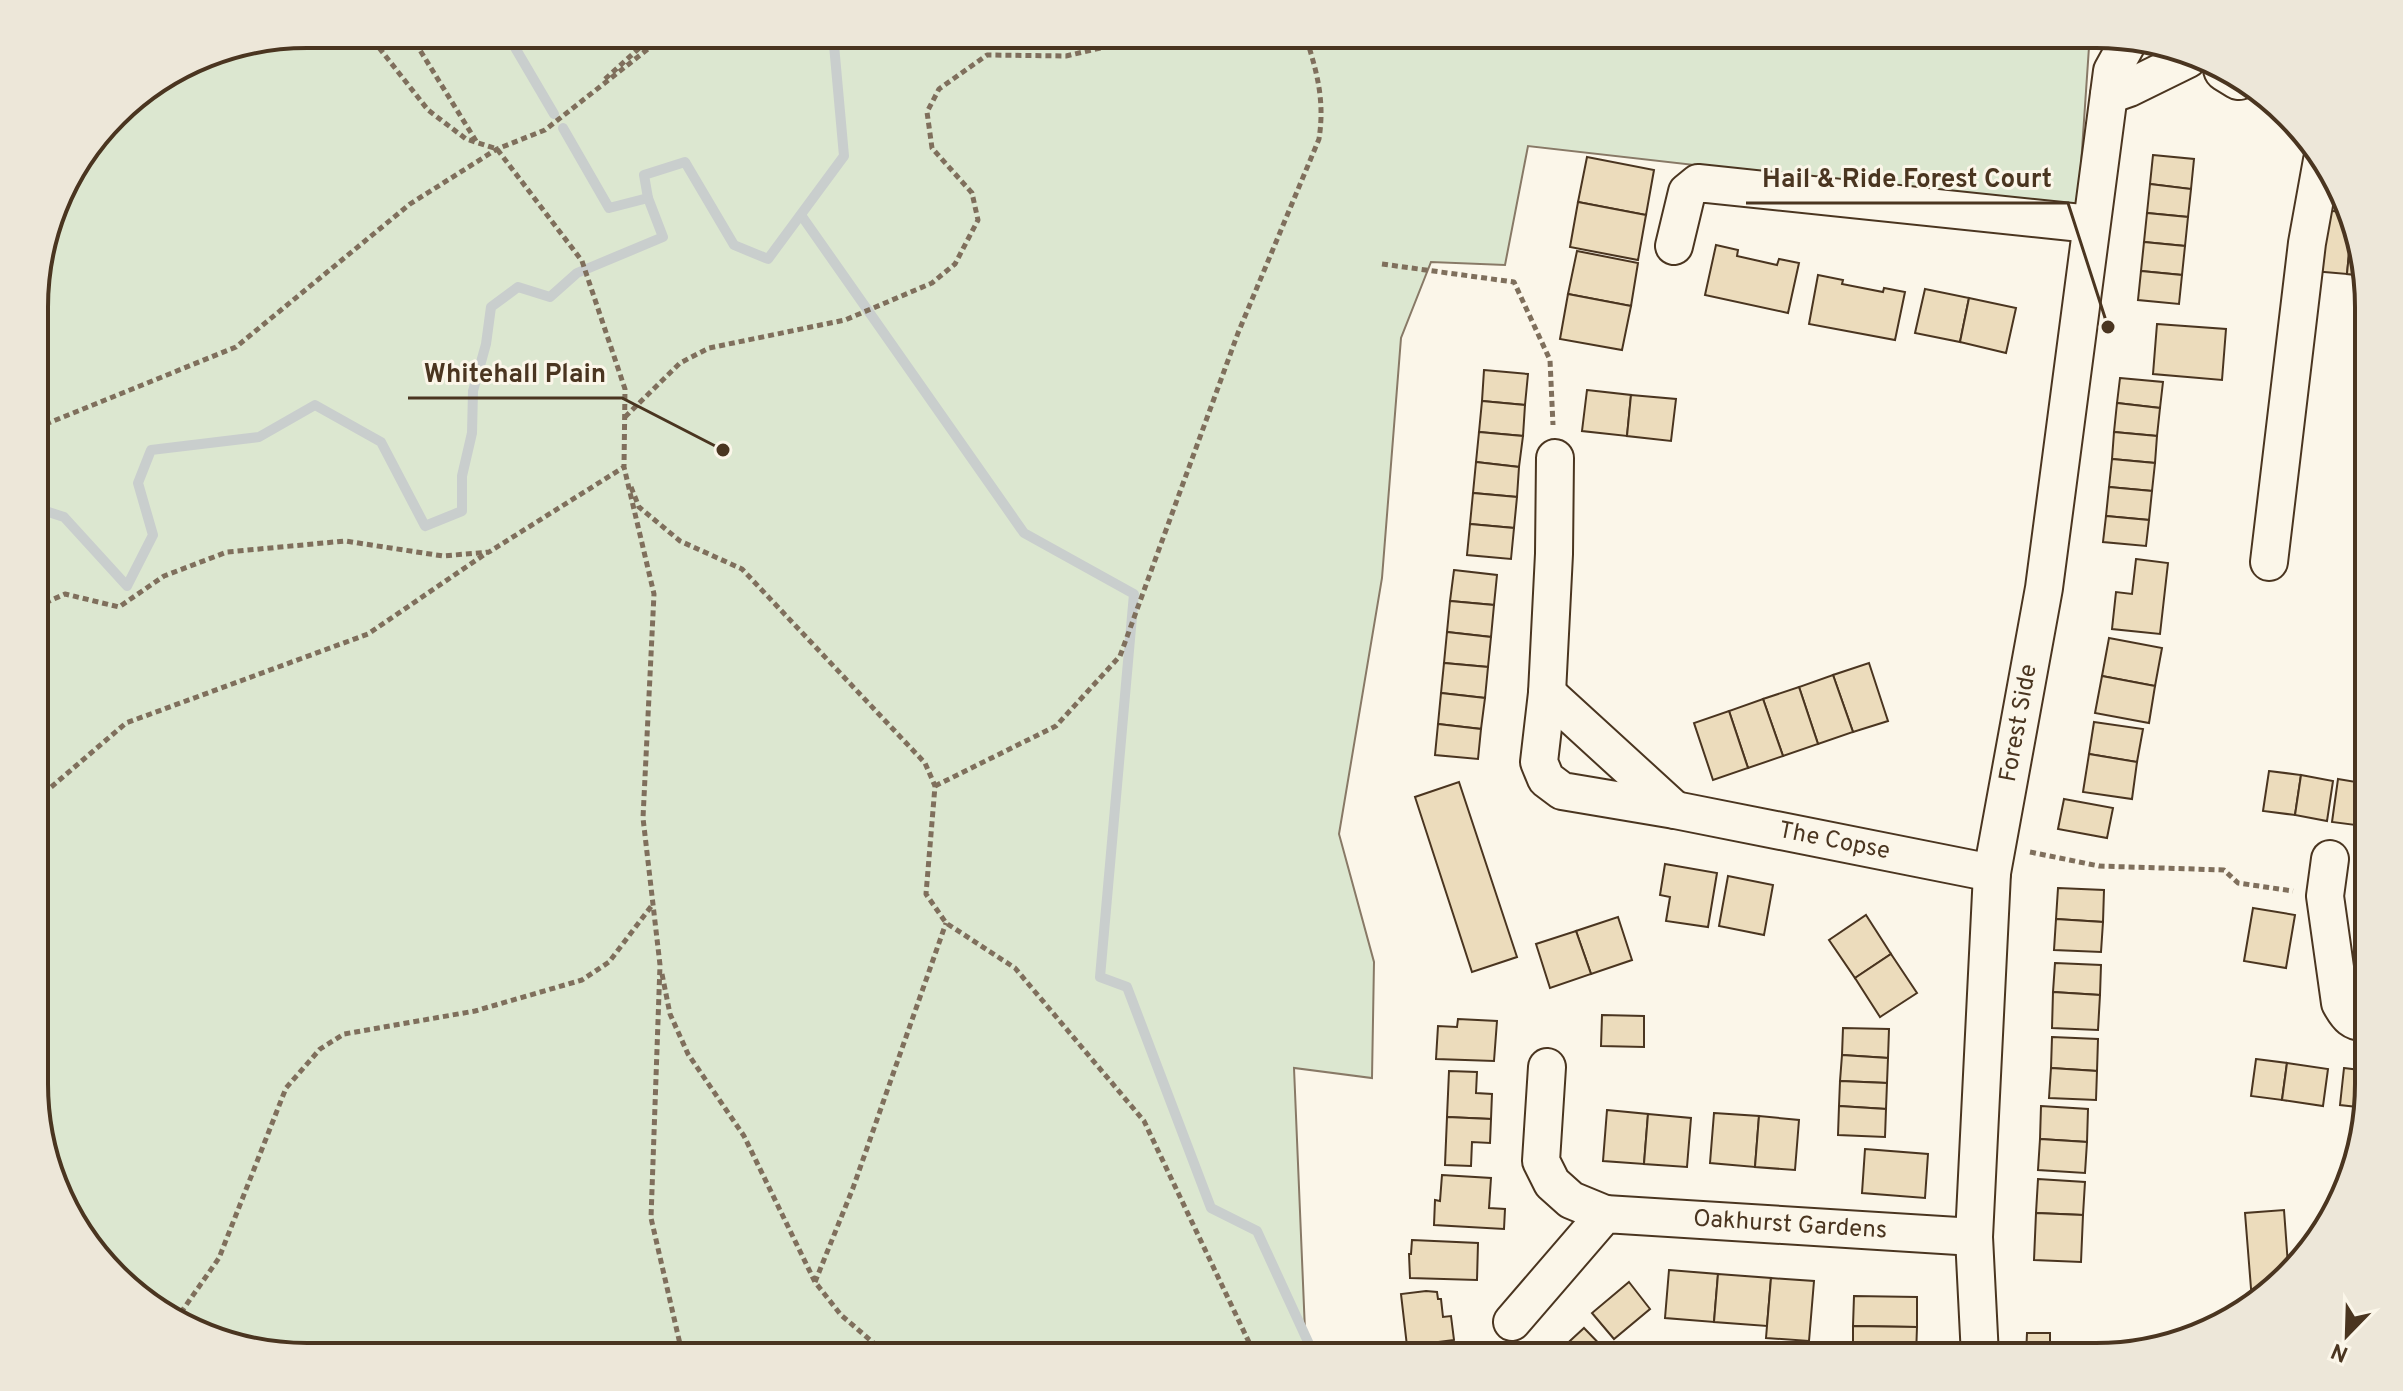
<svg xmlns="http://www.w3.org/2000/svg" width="2403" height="1391" font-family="Overpass,sans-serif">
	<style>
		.green { fill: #dce7d0; stroke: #887966; stroke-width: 2 }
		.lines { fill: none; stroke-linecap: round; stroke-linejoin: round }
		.stream { stroke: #c9cecd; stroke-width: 10 }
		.building { fill: #ecdcbc; stroke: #4a3520; stroke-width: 2 }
		.minor-casing { stroke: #4a3520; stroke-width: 40 }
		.major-casing { stroke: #4a3520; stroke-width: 48 }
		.path { stroke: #7f6f5c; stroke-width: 5; stroke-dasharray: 6 4; stroke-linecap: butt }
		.minor { stroke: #fbf6e9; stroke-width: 36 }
		.major { stroke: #fbf6e9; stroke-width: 44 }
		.labels { text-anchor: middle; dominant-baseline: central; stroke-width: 6; stroke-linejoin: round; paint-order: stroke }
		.street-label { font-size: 24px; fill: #4a3520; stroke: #fbf6e9 }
		.rim { fill: none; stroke: #4a3520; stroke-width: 4 }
		.leader { fill: none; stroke: #4a3520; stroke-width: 3 }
		.callout-dot { fill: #4a3520; stroke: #fbf6e9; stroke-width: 3 }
		.callout-label { font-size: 26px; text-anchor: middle; font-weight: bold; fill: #4a3520; stroke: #fbf6e9; stroke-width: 6; stroke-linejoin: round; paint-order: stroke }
	</style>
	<rect width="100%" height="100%" fill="#fbf6e9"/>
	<!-- green -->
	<path class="green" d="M307,34H2087L2089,47L2078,209L1528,146L1505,265L1431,262L1401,338L1382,578L1339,834L1374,962L1372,1078L1294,1068L1305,1331L1315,1357H307L170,1320L80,1235L36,1119V272L62,186L127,102L203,55Z"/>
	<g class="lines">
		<!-- stream -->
		<g class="stream">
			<path d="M507,34L554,114"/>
			<path d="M563,128L609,208L648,198"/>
			<path d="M801,215L1024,533L1134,594L1100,977L1127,987L1211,1208L1257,1231L1315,1357"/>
			<path d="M36,508L64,517L127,586L153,535L138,483L151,450L259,437L315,405L381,442L425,526L462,511V476L472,433L473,391L486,344L491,307L518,287L550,297L577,273L663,237L648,198L644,175L685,162L734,245L768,259L844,156L833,34"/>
		</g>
	</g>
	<!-- building -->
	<g class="building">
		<path d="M2153,155L2194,159L2191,189L2150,184Z"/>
		<path d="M1587,157L1654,170L1646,215L1578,202Z"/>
		<path d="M2150,184L2191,189L2188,217L2147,213Z"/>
		<path d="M1578,202L1646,215L1638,260L1570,247Z"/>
		<path d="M2318,210L2345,212L2351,232L2347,274L2313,271Z"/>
		<path d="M2147,213L2188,217L2185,246L2144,242Z"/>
		<path d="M2351,232L2365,276L2347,274Z"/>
		<path d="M2144,242L2185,246L2182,275L2141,271Z"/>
		<path d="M1716,245L1738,250L1737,256L1777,265L1779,259L1799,263L1788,313L1705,295Z"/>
		<path d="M1577,251L1638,263L1631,306L1568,294Z"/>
		<path d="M2141,271L2182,275L2179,304L2138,300Z"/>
		<path d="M1818,275L1843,280L1842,284L1883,292L1884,288L1905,292L1895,340L1809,324Z"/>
		<path d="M1925,289L1969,298L1960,342L1915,333Z"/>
		<path d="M1568,294L1631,306L1622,350L1560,339Z"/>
		<path d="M1969,298L2016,308L2006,353L1960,342Z"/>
		<path d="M2157,324L2226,329L2222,380L2153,374Z"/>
		<path d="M1484,370L1528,374L1525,405L1482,401Z"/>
		<path d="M2120,378L2163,382L2160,408L2117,403Z"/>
		<path d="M1587,390L1631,395L1627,436L1582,431Z"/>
		<path d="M1631,395L1676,399L1671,441L1627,436Z"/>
		<path d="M1482,401L1525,405L1523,436L1479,432Z"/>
		<path d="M2117,403L2160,408L2157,436L2114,432Z"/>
		<path d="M1479,432L1523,436L1519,467L1476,462Z"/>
		<path d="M2114,432L2157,436L2155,463L2112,459Z"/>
		<path d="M2112,459L2155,463L2152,491L2109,487Z"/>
		<path d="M1476,462L1519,467L1517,497L1473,493Z"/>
		<path d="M2109,487L2152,491L2149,520L2106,516Z"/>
		<path d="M1473,493L1517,497L1514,528L1470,524Z"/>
		<path d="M2106,516L2149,520L2146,546L2103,542Z"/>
		<path d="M1470,524L1514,528L1511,559L1467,555Z"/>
		<path d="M2136,559L2168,563L2160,634L2112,629L2116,592L2132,594Z"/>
		<path d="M1454,570L1497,575L1494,605L1450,601Z"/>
		<path d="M1450,601L1494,605L1491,637L1447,632Z"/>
		<path d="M1447,632L1491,637L1488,667L1444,663Z"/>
		<path d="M2109,638L2162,648L2155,686L2102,676Z"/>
		<path d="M1444,663L1488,667L1485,698L1441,693Z"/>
		<path d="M1869,663L1888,721L1853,732L1833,675Z"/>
		<path d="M1833,675L1853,732L1818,744L1799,687Z"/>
		<path d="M2102,676L2155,686L2149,723L2095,713Z"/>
		<path d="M1799,687L1818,744L1783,756L1763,699Z"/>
		<path d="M1441,693L1485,698L1481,729L1438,724Z"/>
		<path d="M1763,699L1783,756L1748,768L1729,711Z"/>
		<path d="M1729,711L1748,768L1713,780L1694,723Z"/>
		<path d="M2094,722L2143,729L2137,762L2089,754Z"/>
		<path d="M1438,724L1481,729L1478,759L1435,755Z"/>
		<path d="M2089,754L2137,762L2132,799L2083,792Z"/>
		<path d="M2269,771L2301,775L2295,815L2263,811Z"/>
		<path d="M2301,775L2333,781L2327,821L2295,815Z"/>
		<path d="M2338,779L2368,784L2363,826L2332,822Z"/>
		<path d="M1459,782L1517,957L1472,972L1415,797Z"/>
		<path d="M2064,799L2113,808L2107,838L2058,829Z"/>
		<path d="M1665,864L1717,873L1708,927L1666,921L1670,897L1660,895Z"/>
		<path d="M1728,876L1773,885L1764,935L1719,926Z"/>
		<path d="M2058,888L2104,890L2103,922L2056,919Z"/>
		<path d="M2253,908L2295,915L2286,968L2244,961Z"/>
		<path d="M1866,915L1891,954L1855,978L1829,940Z"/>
		<path d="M1618,917L1632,960L1591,974L1576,931Z"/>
		<path d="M2056,919L2103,922L2101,952L2054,950Z"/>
		<path d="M1576,931L1591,974L1550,988L1536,944Z"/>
		<path d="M1891,954L1917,993L1880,1017L1855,978Z"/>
		<path d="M2055,963L2101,965L2100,995L2053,992Z"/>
		<path d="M2053,992L2100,995L2098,1030L2052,1028Z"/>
		<path d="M1602,1015L1644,1016V1047L1601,1046Z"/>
		<path d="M1458,1019L1497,1021L1494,1061L1436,1059L1438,1026L1457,1027Z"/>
		<path d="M1843,1028L1889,1029L1888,1058L1842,1055Z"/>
		<path d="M2052,1037L2098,1039L2097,1071L2051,1068Z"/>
		<path d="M1842,1055L1888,1058L1887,1083L1840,1081Z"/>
		<path d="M2256,1059L2287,1063L2282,1100L2251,1096Z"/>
		<path d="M2287,1063L2328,1069L2323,1106L2282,1100Z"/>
		<path d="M2051,1068L2097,1071L2096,1100L2049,1098Z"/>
		<path d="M2344,1068L2368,1071L2366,1108L2340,1105Z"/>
		<path d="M1449,1071L1477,1072L1476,1093L1492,1094L1491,1119L1447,1117Z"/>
		<path d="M1840,1081L1887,1083L1886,1109L1839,1106Z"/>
		<path d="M1839,1106L1886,1109L1885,1137L1838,1135Z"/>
		<path d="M2041,1106L2088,1109L2087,1142L2040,1139Z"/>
		<path d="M1607,1110L1648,1114L1644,1164L1603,1161Z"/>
		<path d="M1714,1113L1759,1116L1755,1167L1710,1163Z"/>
		<path d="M1648,1114L1691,1118L1687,1167L1644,1164Z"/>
		<path d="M1759,1116L1799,1120L1795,1170L1755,1167Z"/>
		<path d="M1447,1117L1491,1119L1490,1143L1472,1142L1471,1166L1445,1165Z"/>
		<path d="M2040,1139L2087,1142L2085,1173L2038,1170Z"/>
		<path d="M1865,1149L1928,1154L1925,1198L1862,1193Z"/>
		<path d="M1442,1175L1491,1178L1489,1208L1505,1209L1504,1229L1434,1225L1435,1200L1440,1201Z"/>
		<path d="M2038,1179L2085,1182L2083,1215L2036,1213Z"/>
		<path d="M2284,1210L2288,1265L2252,1301L2245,1213Z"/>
		<path d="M2036,1213L2083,1215L2081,1262L2034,1260Z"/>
		<path d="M1412,1240L1478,1243L1477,1280L1410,1278L1409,1254H1411Z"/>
		<path d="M1669,1270L1718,1274L1714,1322L1665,1318Z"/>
		<path d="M1718,1274L1771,1278L1767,1326L1714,1322Z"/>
		<path d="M1771,1278L1814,1281L1809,1341L1766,1338Z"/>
		<path d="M1629,1282L1650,1309L1614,1339L1592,1313Z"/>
		<path d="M1426,1291L1437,1292L1438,1299H1441L1443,1317L1451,1316L1454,1340L1407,1346L1401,1294Z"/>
		<path d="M1854,1296L1917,1297V1327L1853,1326Z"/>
		<path d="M1853,1326L1917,1327L1916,1356L1853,1357Z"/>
		<path d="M1584,1328L1612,1357H1564L1559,1351Z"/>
		<path d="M2027,1333H2050V1349H2081V1356H2026Z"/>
	</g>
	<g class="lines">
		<defs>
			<g id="minor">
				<path d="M2109,95L2129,88L2188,59"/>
				<path d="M1674,246L1687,192L1698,183L2091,224"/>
				<path id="s1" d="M1555,458L1554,554L1547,693L1539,762L1546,779L1562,791L1675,810L1992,873"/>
				<path d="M2269,562L2307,243L2322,160"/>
				<path d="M1547,693L1675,810"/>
				<path d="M2330,859L2325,896L2340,1003C2347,1016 2353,1024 2368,1022"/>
				<path d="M1547,1067L1541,1161L1552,1183L1571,1200L1605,1214"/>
				<path id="s2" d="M1512,1322L1605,1214L1974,1237"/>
				<path id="s3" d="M1980,1356L1974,1237L1992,873L2044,588L2112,71L2128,42"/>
			</g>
			<path id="major" d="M2226,69L2239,77"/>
		</defs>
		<!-- minor casing -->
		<use href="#minor" class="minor-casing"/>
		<!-- major casing -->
		<use href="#major" class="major-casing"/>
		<!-- path -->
		<g class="path">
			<path d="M365,34L373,40L428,110L466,139L497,149L582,261L625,389L624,467L654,594L643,818L660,965L651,1218L683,1357"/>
			<path d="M410,34L476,141"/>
			<path d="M605,79L655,34"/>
			<path d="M1382,264L1514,282L1550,360L1553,425"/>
			<path d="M36,411L39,425"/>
			<path d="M625,417L680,363L709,348L845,320L932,283L955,264L978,220L972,193L932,148L927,112L939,89L987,55L1066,56L1109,46L1123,34"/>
			<path d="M36,428L236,347L410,204L497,149L545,130L667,34"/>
			<path d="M631,487L639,507L680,541L742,569L925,763L935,786L926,894L946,923L1015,968L1144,1121L1256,1357"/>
			<path d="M36,607L65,594L119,607L164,576L227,552L345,541L443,556L489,552L624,467"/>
			<path d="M935,786L1056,726L1120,656L1238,333L1319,139C1325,100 1317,72 1305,34"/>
			<path d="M36,800L126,723L368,634L488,552"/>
			<path d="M2030,852L2099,866L2224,870L2238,883L2293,891"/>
			<path d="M662,974L670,1014L688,1054L744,1136L815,1282L841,1315L890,1357"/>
			<path d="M815,1282L853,1188L946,923"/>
			<path d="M175,1321L219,1258L286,1088L320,1049L344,1034L475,1011L582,980L609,962L653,904"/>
		</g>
		<!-- minor -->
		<use href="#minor" class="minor"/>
		<!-- major -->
		<use href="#major" class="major"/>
	</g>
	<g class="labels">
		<!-- street labels -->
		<g class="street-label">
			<text stroke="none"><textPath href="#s3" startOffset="636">Forest Side</textPath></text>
			<text stroke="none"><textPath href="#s1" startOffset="620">The Copse</textPath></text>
			<text stroke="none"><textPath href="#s2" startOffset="328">Oakhurst Gardens</textPath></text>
		</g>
	</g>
	<!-- crop -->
	<path d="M0 0H2403V1391H0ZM307 48H2096A259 259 0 0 1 2355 307V1084A259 259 0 0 1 2096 1343H307A259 259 0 0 1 48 1084V307A259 259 0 0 1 307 48Z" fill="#ede7d9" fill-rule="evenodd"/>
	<path class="rim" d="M307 48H2096A259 259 0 0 1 2355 307V1084A259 259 0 0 1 2096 1343H307A259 259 0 0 1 48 1084V307A259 259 0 0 1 307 48Z"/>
	<!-- callouts -->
	<path class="leader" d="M2108 327L2068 203H1746M723 450L622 398H408"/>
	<g class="callout-dot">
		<circle cx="2108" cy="327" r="8"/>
		<circle cx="723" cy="450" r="8"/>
	</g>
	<g class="callout-label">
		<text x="1907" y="187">Hail &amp; Ride Forest Court</text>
		<text x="515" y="382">Whitehall Plain</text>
	</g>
	<!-- north arrow -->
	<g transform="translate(2347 1335) rotate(203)" stroke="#fbf6e9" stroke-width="6" paint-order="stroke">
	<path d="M0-6L14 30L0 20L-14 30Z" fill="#4a3520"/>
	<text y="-12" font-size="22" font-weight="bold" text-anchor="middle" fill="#4a3520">N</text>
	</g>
</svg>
